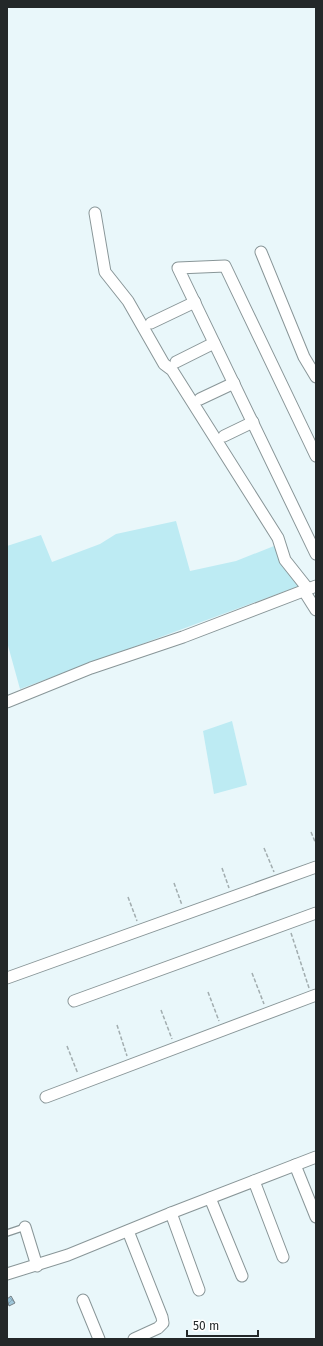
<svg xmlns="http://www.w3.org/2000/svg" width="323" height="1346" font-family="'Fira Sans',sans-serif">
	<style>
		.green { fill: #bdebf3 }
		.building { fill: url(#building-cross-hatch); stroke: #768187 }
		.lines { fill: none; stroke-linecap: round; stroke-linejoin: round }
		.service-casing { stroke: #899698; stroke-width: 8 }
		.minor-casing { stroke: #899698; stroke-width: 13 }
		.path { stroke: #a2adaf; stroke-width: 1.5; stroke-dasharray: 4 2; stroke-linecap: butt }
		.service { stroke: #fff; stroke-width: 5.5 }
		.minor { stroke: #fff; stroke-width: 11 }
	</style>
	<defs>
		<pattern id="building-cross-hatch" width="8" height="8" patternUnits="userSpaceOnUse"><rect width="8" height="8" fill="#9ec6d9"/><path d="M0 0l8 8M0 8l8-8" fill="none" stroke="#88aaba"/></pattern>
	</defs>
	<rect width="100%" height="100%" fill="#e9f7fa"/>
	<!-- green -->
	<g class="green">
		<path d="M176,521L190,571L236,561L274,546L283,565L299,586L20,689L7,642V546L41,535L52,562L100,544L116,534Z"/>
		<path d="M232,721L247,785L214,794L203,731Z"/>
	</g>
	<!-- building -->
	<path class="building" d="M11,1296L15,1303L9,1306L7,1299Z"/>
	<g class="lines">
		<defs>
			<path id="service" d="M7,1233L25,1227"/>
			<g id="minor">
				<path d="M95,213L105,272L128,301L164,364L172,370L278,538L285,560L308,589"/>
				<path d="M261,252L304,357L316,377"/>
				<path d="M151,323L195,302"/>
				<path d="M176,362L214,343"/>
				<path d="M200,399L234,383"/>
				<path d="M224,436L253,422"/>
				<path d="M316,456L225,266L178,268L316,554"/>
				<path d="M304,591L316,610"/>
				<path d="M7,702L91,668L183,637L316,586"/>
				<path d="M7,978L316,867"/>
				<path d="M74,1001L316,913"/>
				<path d="M46,1097L316,995"/>
				<path d="M295,1165L316,1217"/>
				<path d="M254,1181L283,1257"/>
				<path d="M210,1198L242,1276"/>
				<path d="M171,1213L199,1290"/>
				<path d="M25,1227L37,1266"/>
				<path d="M128,1231L162,1317L163,1323L158,1328L134,1339"/>
				<path d="M7,1274L68,1255L171,1213L316,1157"/>
				<path d="M83,1300L99,1339"/>
			</g>
		</defs>
		<!-- service casing -->
		<use href="#service" class="service-casing"/>
		<!-- minor casing -->
		<use href="#minor" class="minor-casing"/>
		<!-- path -->
		<g class="path">
			<path d="M311,832L316,844"/>
			<path d="M264,848L274,872"/>
			<path d="M222,868L229,888"/>
			<path d="M174,883L182,905"/>
			<path d="M128,897L137,921"/>
			<path d="M291,933L309,988"/>
			<path d="M252,973L264,1004"/>
			<path d="M208,992L219,1021"/>
			<path d="M161,1010L172,1039"/>
			<path d="M117,1025L127,1056"/>
			<path d="M67,1046L78,1074"/>
		</g>
		<!-- service -->
		<use href="#service" class="service"/>
		<!-- minor -->
		<use href="#minor" class="minor"/>
	</g>
	<!-- border -->
	<rect width="323" height="1346" fill="none" stroke="#232829" stroke-width="16"/>
	<!-- scale -->
	<path d="M187 1330v6h71v-6" fill="none" stroke="#232829" stroke-width="2"/>
	<text x="193" y="1330" font-size="12" fill="#232829" stroke="#ffffff" stroke-width="3" paint-order="stroke">50 m</text>
</svg>
